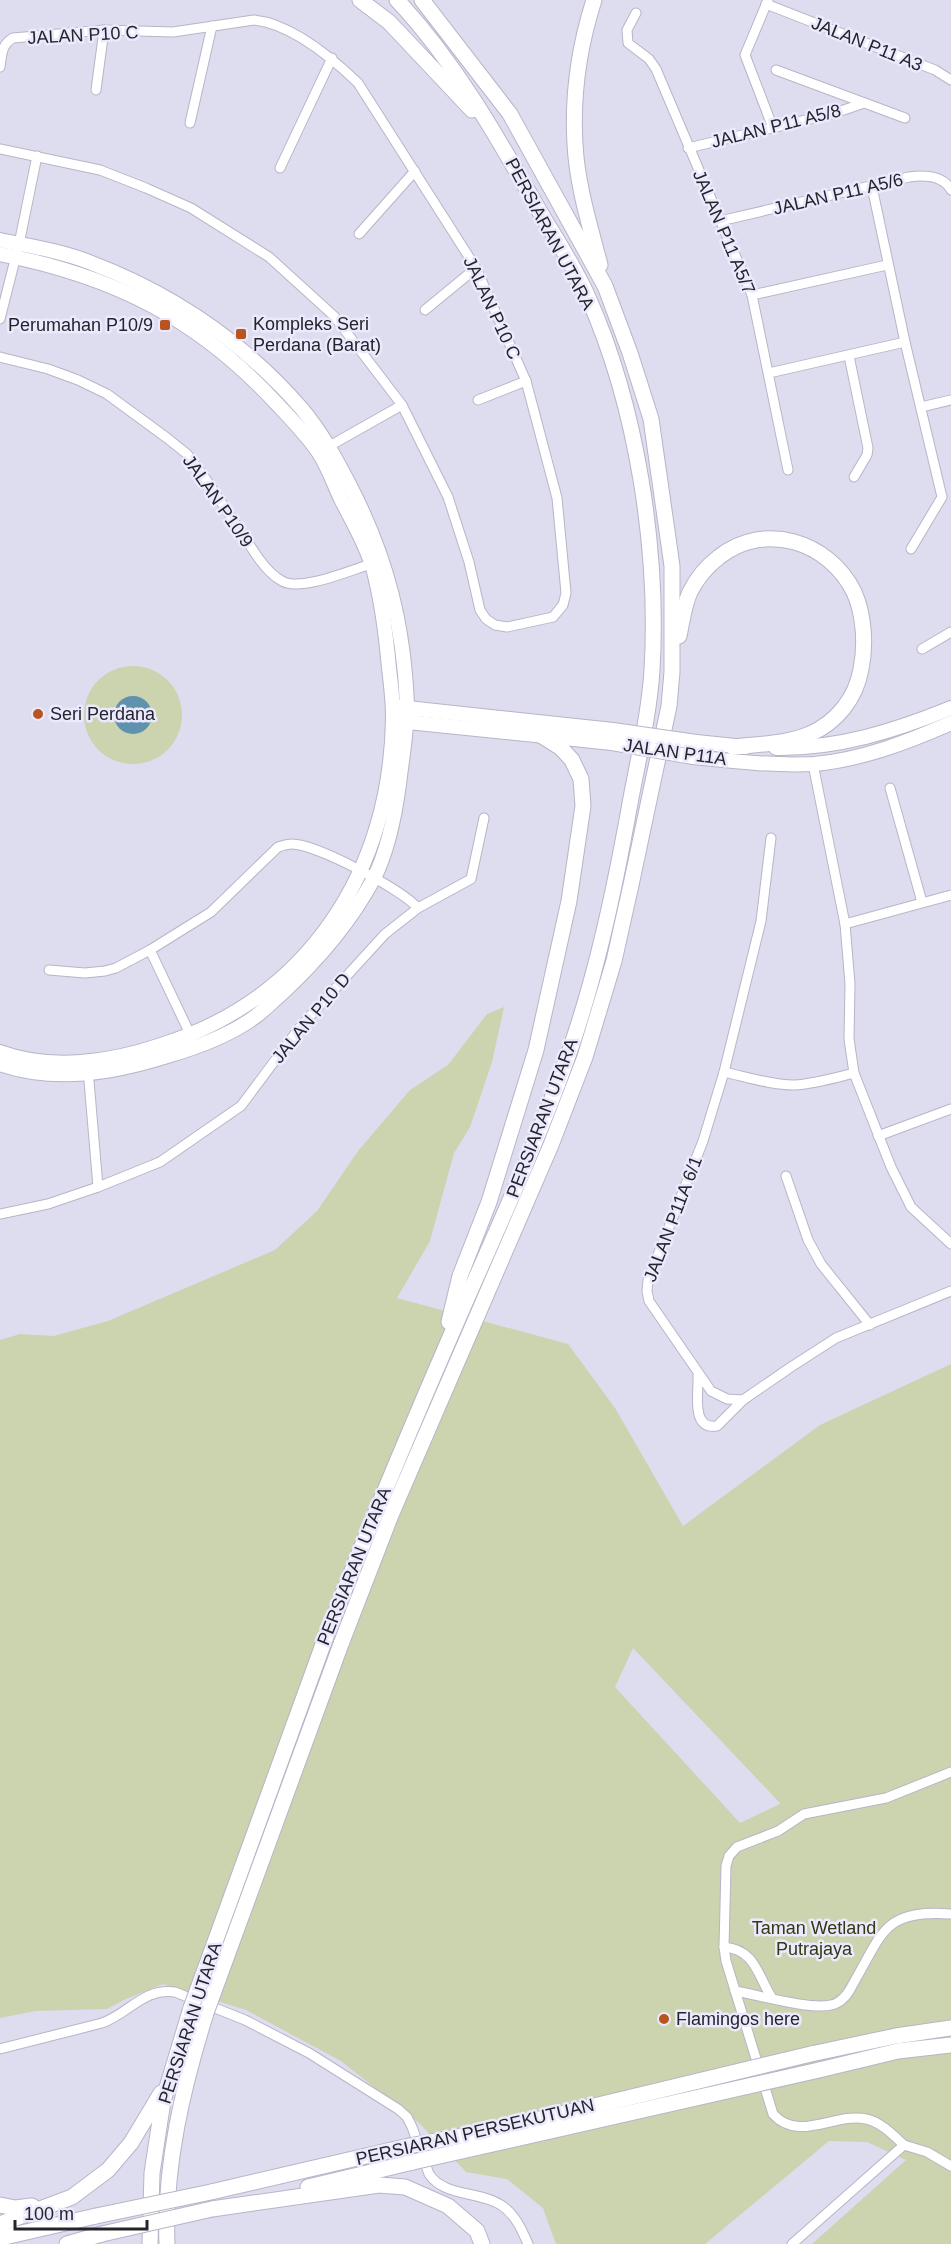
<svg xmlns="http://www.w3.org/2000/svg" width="951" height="2244" font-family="Arial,sans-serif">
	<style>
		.green { fill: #ccd3af; fill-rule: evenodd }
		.water { fill: #6092ae }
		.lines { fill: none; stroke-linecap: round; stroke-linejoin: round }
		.street-casing { stroke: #b7b5c7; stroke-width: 11 }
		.secondary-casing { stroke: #b7b5c7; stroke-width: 16 }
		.primary-casing { stroke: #b7b5c7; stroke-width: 17 }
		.street { stroke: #fff; stroke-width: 9 }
		.secondary { stroke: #fff; stroke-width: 14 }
		.primary { stroke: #fff; stroke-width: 15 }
		.secondary-bridge-casing { stroke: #b7b5c7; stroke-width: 16; stroke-linecap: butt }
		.primary-bridge-casing { stroke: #b7b5c7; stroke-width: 17; stroke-linecap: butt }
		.secondary-bridge { stroke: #fff; stroke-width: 14 }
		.primary-bridge { stroke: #fff; stroke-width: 15 }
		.poi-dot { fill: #b8551e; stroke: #ebe9fd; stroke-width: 2 }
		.labels { text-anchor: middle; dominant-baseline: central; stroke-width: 5; stroke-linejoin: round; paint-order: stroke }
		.street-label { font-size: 18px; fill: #25242b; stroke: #ebe9fd }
		.poi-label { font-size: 18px; fill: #25242b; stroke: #ebe9fd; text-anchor: start }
		.park-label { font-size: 18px; fill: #333811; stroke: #ebe9fd }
	</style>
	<rect width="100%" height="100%" fill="#dedcef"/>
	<!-- green -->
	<g class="green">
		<circle cx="133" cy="715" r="49"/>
		<path d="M504,1007L492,1062L470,1127L454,1153L430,1241L397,1298L568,1344L615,1408L683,1526L820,1425L951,1364V2244H812L906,2160L867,2142L829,2141L705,2244H556L543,2208L507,2179L466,2172L419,2123L341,2061L246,2010L163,1984L126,1999L107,2009L35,2011L0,2018V1340L20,1334L54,1336L108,1321L275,1250L317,1211L358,1151L410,1090L448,1065L487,1014ZM633,1648L780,1803V1804L740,1823L615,1687Z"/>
	</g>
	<!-- water -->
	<circle class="water" cx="133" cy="715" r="19"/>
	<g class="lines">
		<defs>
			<g id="street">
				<path d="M768,0L745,55L773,128"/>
				<path d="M766,4L935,70L951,80"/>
				<path d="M636,13L627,30L628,43L649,59L656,69L752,295L788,470"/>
				<path d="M0,67C2,55 1,45 13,38L104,30L173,32L254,20C292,24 332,58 358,83L476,268L526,381L557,498L566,593L563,605L553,617L507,627L495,625L486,619L480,610L469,562L448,497L402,405L334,316L269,257L191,208L146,188L100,170L0,149"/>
				<path d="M776,70L905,118"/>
				<path d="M96,90L104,30"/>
				<path d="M190,123L212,26"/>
				<path d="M688,148L835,113L864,103"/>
				<path d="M280,168L332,58"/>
				<path d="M872,187L905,342L942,497L911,549"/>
				<path d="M720,221L909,177C924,175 943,175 951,190"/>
				<path d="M359,234L415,171"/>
				<path d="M752,295L887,265"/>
				<path d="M425,310L476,268"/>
				<path d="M0,319L19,244L37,156"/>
				<path d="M849,356L868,448L867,455L854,477"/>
				<path d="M0,357L48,369L78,380L107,394L167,438L187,454L205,478L259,559C265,567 272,576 282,581C300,592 351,570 371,564"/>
				<path d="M769,373L905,342"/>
				<path d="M478,400L526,381"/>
				<path d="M921,407L951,400"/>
				<path d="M326,448L402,405"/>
				<path d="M922,649L951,632"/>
				<path d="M813,764L845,924L850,984L849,1039L854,1073L891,1167L911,1207L951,1244"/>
				<path d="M890,788L922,902"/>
				<path d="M771,838L761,921L724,1072L703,1141L648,1280L647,1291L649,1301L711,1391L727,1399L743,1400L791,1367L836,1338L951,1291"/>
				<path d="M845,924L951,895"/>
				<path d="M150,950L191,1036"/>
				<path d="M49,970L85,973L105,971L116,968L150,950L211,912L278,847C282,846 287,844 292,844C316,844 401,889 418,908"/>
				<path d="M88,1069L98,1187"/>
				<path d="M724,1072C747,1077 771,1085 794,1085C814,1084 834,1078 854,1073"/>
				<path d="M878,1136L951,1109"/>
				<path d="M786,1176L808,1240L821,1264L870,1325"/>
				<path d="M0,1214L48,1204L98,1187L160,1162L241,1106L300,1027L385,934L418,908L471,879L484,818"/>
				<path d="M698,1375C699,1392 690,1430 717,1426L743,1400"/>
				<path d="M724,1947C756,1950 757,1975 772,1998"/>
				<path d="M735,1991C759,1995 809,2010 831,2005C842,2003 848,1994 853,1984C883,1933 883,1909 951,1914"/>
				<path d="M0,2049L102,2023C128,2014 145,1987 175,1992L245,2020L309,2053L398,2109L407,2117L412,2127L429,2174C444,2197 480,2191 501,2205C515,2214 522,2230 528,2244"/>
				<path d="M904,2145L927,2152L951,2166"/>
				<path d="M792,2244L904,2145C893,2135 881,2122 866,2119C835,2112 799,2143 773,2114L726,1961L724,1947L726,1866L729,1856L737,1847L778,1831L804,1814L886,1798L951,1772"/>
			</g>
			<g id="secondary">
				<path d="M0,240C29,246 61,251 89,262C171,293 244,342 302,409C322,433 336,459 350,486C387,558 404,625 407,706C407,731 402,758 399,784C395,815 388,850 374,878C350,923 317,961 280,995C272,1002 264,1010 256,1016C232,1034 195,1048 167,1056C113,1073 55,1083 0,1064"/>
				<path d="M0,254C114,276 199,319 278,405C292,420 308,436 319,453C328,467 334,484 341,499C352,521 366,544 373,568C382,601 386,634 389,668C391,684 393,701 393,718C391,871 309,998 161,1045C111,1062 51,1071 0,1052"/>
				<path d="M398,707L613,730"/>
				<path d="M398,721L612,743"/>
				<path d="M696,742L745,747"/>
				<path d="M776,748C837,749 895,731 951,708"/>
				<path d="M693,757C732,761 774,766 814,764C861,760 908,742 951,723"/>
			</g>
			<g id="primary">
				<path d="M360,0L389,22L472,110"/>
				<path d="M594,0C579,47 572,95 575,144C577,185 590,226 600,265"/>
				<path d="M679,636C682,622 684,605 690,592C697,578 707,566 719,557C764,521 829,541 854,592C864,614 866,645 861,669C856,698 837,722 810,734C786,744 758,744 733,747"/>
				<path d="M449,1322L460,1276L489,1202L536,1050L569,901L583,806L581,779L572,760L561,748L542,736"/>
				<path d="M325,1639C368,1529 414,1420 461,1312C499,1225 539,1139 570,1050C597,972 614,891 629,809C637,763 649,717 652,670C659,550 637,407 588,297C574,265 553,235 536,205C495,133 454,61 397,0"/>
				<path d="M341,1644L391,1515L551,1145L585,1057L614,961L631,885L669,706L672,672V566L651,419L630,353L605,286L510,114L422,0"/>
				<path d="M811,2054L896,2036L951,2028"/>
				<path d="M819,2070L898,2051L951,2045"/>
				<path d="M308,2187L413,2162"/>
				<path d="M211,2192L409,2146"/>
				<path d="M0,2205L15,2208L32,2206"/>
				<path d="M212,2209L379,2185L405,2187L448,2206L477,2231L482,2244"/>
				<path d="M0,2224L72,2197L108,2170L131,2143L161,2093"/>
				<path d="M0,2238L96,2216"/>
				<path d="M67,2244L102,2234"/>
				<path d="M150,2244L152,2173L163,2101L191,2008"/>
				<path d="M167,2244C164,2165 183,2087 206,2013"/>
			</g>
		</defs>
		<!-- street casing -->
		<use href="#street" class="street-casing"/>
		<!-- secondary casing -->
		<use href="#secondary" class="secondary-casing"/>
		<!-- primary casing -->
		<use href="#primary" class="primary-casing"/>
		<!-- street -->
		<use href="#street" class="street"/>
		<!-- secondary -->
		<use href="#secondary" class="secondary"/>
		<!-- primary -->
		<use href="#primary" class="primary"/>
		<defs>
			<g id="secondary-bridge">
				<path d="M613,730L696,742"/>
				<path d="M612,743L693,757"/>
			</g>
			<g id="primary-bridge">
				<path d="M191,2008L325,1639"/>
				<path d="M206,2013L341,1644"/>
				<path d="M409,2146L503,2128L811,2054"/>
				<path d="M413,2162L819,2070"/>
				<path d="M96,2216L211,2192"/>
				<path d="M102,2234L212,2209"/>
			</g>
		</defs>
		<!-- secondary-bridge casing -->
		<use href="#secondary-bridge" class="secondary-bridge-casing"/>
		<!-- primary-bridge casing -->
		<use href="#primary-bridge" class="primary-bridge-casing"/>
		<!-- secondary-bridge -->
		<use href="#secondary-bridge" class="secondary-bridge"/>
		<!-- primary-bridge -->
		<use href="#primary-bridge" class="primary-bridge"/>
	</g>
	<!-- markers -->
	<g class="poi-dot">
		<rect x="159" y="319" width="12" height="12" rx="3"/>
		<rect x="235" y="328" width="12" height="12" rx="3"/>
		<circle cx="38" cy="714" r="6"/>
		<circle cx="664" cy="2019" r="6"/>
	</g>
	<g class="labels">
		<!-- street labels -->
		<g class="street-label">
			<text transform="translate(83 35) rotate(-3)">JALAN P10 C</text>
			<text transform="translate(867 44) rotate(22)">JALAN P11 A3</text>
			<text transform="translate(776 126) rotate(-14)">JALAN P11 A5/8</text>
			<text transform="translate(838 194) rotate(-13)">JALAN P11 A5/6</text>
			<text transform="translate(724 232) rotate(67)">JALAN P11 A5/7</text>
			<text transform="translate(550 234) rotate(62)">PERSIARAN UTARA</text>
			<text transform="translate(492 308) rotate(65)">JALAN P10 C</text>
			<text transform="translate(218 501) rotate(55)">JALAN P10/9</text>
			<text transform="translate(675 752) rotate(8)">JALAN P11A</text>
			<text transform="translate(311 1018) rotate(-50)">JALAN P10 D</text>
			<text transform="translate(542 1118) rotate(-69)">PERSIARAN UTARA</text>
			<text transform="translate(673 1219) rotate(-69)">JALAN P11A 6/1</text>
			<text transform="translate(354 1566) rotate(-68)">PERSIARAN UTARA</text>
			<text transform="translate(190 2023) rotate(-72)">PERSIARAN UTARA</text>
			<text transform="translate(475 2132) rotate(-13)">PERSIARAN PERSEKUTUAN</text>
		</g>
		<!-- poi labels -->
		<g class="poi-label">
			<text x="253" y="324">Kompleks Seri<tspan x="253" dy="21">Perdana (Barat)</tspan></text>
			<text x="153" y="325" text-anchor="end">Perumahan P10/9</text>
			<text x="50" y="714">Seri Perdana</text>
			<text x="676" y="2019">Flamingos here</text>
		</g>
		<!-- park labels -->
		<g class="park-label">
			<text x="814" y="1928">Taman Wetland<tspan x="814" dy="21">Putrajaya</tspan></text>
		</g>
	</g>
	<!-- scale -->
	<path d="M15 2220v9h132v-9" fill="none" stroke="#25242b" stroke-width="3"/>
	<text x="24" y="2220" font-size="18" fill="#25242b" stroke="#ebe9fd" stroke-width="4.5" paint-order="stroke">100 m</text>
</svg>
